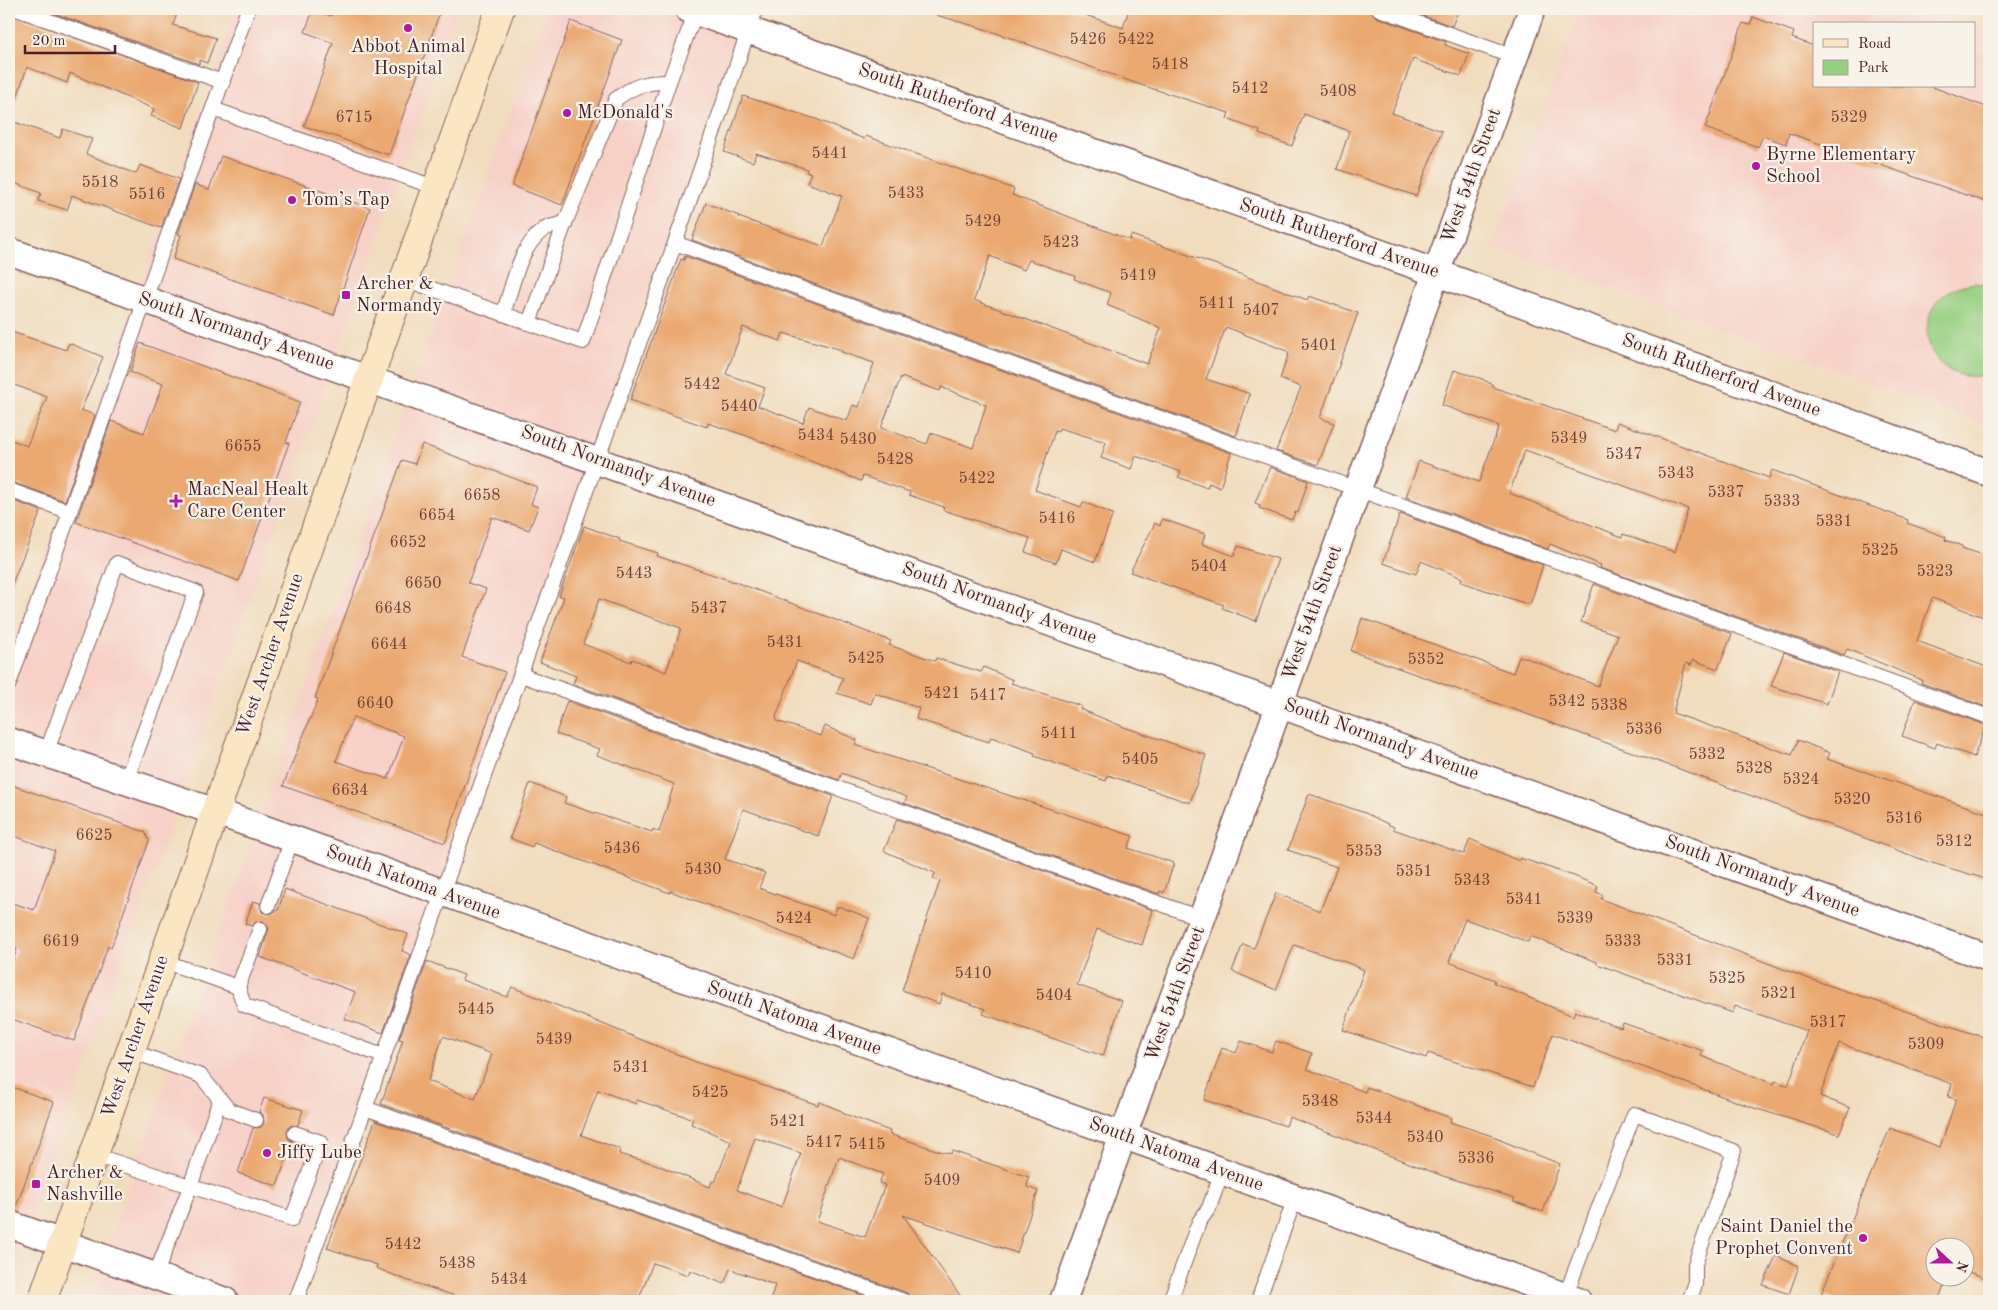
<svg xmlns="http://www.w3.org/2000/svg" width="1998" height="1310" font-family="'Old Standard TT',serif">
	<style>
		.built { fill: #f7d1c8 }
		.green { fill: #97cf82; stroke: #707756 }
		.building { fill: #eba971; fill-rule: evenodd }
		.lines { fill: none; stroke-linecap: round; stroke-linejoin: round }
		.service-casing { stroke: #84615e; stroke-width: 16 }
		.minor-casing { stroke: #84615e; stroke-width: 29 }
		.secondary-casing { stroke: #84615e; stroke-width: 30 }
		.service { stroke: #fff; stroke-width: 14 }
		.minor { stroke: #fff; stroke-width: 26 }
		.secondary { stroke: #fbe6c3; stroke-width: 28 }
		.poi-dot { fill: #b5179e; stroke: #f7f3e8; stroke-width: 2 }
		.labels { text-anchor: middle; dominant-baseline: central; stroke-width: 4.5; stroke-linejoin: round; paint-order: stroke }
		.number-label { font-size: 16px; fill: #72423c }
		.poi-label { font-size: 19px; fill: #4a1f2b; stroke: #f7f3e8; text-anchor: start }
		.street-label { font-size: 19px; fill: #4a1f2b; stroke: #f7f3e8 }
	</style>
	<rect width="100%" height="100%" fill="#f7f3e8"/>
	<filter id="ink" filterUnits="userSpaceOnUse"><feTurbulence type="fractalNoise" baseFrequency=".02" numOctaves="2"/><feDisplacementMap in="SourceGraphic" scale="10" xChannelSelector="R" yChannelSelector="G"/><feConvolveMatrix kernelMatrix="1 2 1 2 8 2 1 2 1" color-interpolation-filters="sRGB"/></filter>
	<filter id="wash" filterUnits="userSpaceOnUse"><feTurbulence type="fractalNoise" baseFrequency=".0096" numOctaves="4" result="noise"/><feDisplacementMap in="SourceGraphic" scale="20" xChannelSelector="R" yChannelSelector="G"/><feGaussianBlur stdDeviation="1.12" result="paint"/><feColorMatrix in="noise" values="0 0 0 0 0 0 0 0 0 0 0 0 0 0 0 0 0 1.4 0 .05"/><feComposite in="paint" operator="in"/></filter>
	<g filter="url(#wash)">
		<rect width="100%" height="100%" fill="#f1dcbd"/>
		<!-- built -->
		<g class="built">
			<path d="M237,9H459L9,1283V657Z"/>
			<path d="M547,9H747L293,1301H88Z"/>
			<path d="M1580,9H1917L1958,24H1814V86H1974V30L1989,35V426L1493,246Z"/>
		</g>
		<!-- green -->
		<path class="green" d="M1975,283L1989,286V374C1921,393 1899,292 1975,283Z"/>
		<g id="blocks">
			<!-- building -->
			<g class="building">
				<path d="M42,9H160L177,14L173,25L216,38L207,63L199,60V64Z"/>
				<path d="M334,9H441L389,155L304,126L333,43L305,32L313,10L331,16Z"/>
				<path d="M937,9H1068L1123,28L1129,9H1370L1376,17L1446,42L1445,45L1469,54L1461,76L1413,59L1392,113L1442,131L1416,196L1337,169L1349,131L1304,114L1292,146L1259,134L1260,131L1227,119L1229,113L1138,84L991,31L936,15Z"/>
				<path d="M1404,9H1459L1452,26Z"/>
				<path d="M9,14L198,82L183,128L151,116L154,109L70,73L67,83L27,67L13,110L9,109Z"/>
				<path d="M1753,17L1794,32L1792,38L1814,46V86H1930L1989,108V203L1789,133L1786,144L1763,136L1758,147L1705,128L1743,23L1750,25Z"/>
				<path d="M571,21L622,40L562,205L512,186Z"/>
				<path d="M743,96L816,119L864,139L866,136L1014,189L1012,195L1130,240L1131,235L1217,265L1307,300L1309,296L1358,313L1320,418L1334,423L1318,465L1276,451L1301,387L1280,379L1289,352L1226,327L1206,379L1250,394L1236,436L692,240L706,203L739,216L738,217L823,246L842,196L807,183L811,173L806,172L807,169L756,153L753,162L724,152ZM990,256L1024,270L1029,260L1075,276L1074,279L1111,293L1107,305L1161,328L1147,364L974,300Z"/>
				<path d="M9,120L60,138L63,129L92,139L86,154L136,174L140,165L179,179L161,228L72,195L67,210L38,201L41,193L9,181Z"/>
				<path d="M221,156L370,208L334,315L173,259L181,235L178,234L195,184L209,190Z"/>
				<path d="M685,256L1231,453L1220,488L1209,483L1207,488L1178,477L1181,472L1136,456L1131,469L1101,458L1106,442L1059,428L1058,432L1055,431L1035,490L1081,507L1083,502L1113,514L1095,562L1061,549L1056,563L1025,552L1030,538L943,510L944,507L909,495L910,492L863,476L861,481L747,436L708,423L707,427L630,400L681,259L684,260ZM743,327L780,341L783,333L842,350L841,352L874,363L859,407L853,405L847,421L809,407L803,423L758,406L765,388L726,374ZM901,377L940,391L941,387L986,405L973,448L931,433L927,444L881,428Z"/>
				<path d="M9,331L66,350L69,343L103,357L81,410L95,415L65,501L9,481V439L27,446L47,397L9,383Z"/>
				<path d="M140,343L300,402L286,442L289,443L239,581L76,522L111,421L144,433L163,384L130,372Z"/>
				<path d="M1454,370L1482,379L1493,385V387L1615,430L1617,422L1769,478L1772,470L1908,520L1907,523L1946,537L1945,540L1962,546V548L1989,557V619L1932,598L1917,641L1989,668V708L1921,683L1922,680L1847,649L1844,655L1600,568L1601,565L1550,544L1548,549L1406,497L1419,461L1479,482L1499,426L1442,405ZM1525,450L1688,509L1675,552L1623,534L1622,537L1509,493Z"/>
				<path d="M422,444L537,487L531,504L538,507L529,530L492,517L468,583L486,589L462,657L505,672L445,843L283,786L318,699L315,698L402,460L415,464ZM353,717L404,736L388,779L336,761Z"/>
				<path d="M1270,467L1308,481L1298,513L1295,512L1292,520L1259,508L1260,505L1255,503Z"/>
				<path d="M9,499L41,511L10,589H9Z"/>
				<path d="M1400,514L1543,565L1530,605L1461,582L1462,578L1421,561L1416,574L1383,563Z"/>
				<path d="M1162,519L1205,534L1202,544L1234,556L1238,546L1278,559L1256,621L1222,608L1224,605L1130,572L1155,523L1160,526Z"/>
				<path d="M584,526L620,539L619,541L658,553L657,556L738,583L891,641L889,645L935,661L936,658L981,672L984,667L1013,680L1011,683L1081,706L1080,709L1124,727L1206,755L1190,803L1108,775L1106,781L1034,756L1035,753L991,737L989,742L916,719L919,708L875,693L871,704L837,693L843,678L797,661L776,717L777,721L821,736L825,726L857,740L855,745L1133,836L1128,848L1174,863L1164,893L1160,891L1159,894L904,803L907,797L844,774L842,773L839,780L573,684L576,676L540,662L564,597L559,596ZM599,599L681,628L666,672L632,659L631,662L583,644Z"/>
				<path d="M1594,584L1732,634L1718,669L1693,660L1691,665L1686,663L1673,713L1792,755L1798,740L1830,753L1827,759L1989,814V880L1929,862L1682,770L1351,651L1362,618L1513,673L1519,657H1524L1598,686L1618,635L1581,622Z"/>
				<path d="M1784,652L1838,672L1827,704L1771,686Z"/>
				<path d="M1915,700L1986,725L1974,757L1937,743L1935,748L1902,736Z"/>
				<path d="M567,701L833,796L818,836L743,809L725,859L765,873L759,888L834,915L837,907H841L869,918L854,959L670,891V893L534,843L532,847L510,838L530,783L566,797L564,803L652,832L653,829L659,832L674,784L597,755L600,749L556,734Z"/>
				<path d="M9,784L145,832L149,841L111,948L108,946L74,1041L9,1018V973L17,949L9,945V902L34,910L55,851L9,834Z"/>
				<path d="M1309,794L1365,813L1394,827L1393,829L1464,854L1470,839L1519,861L1520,858L1574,876L1598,886L1596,892L1603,895L1601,899L1804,977L1989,1039V1279L1966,1271V1248H1936V1278H1947L1938,1301H1841L1821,1294L1890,1128L1940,1147L1956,1099L1948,1097L1952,1084L1839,1043L1820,1096L1850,1108L1839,1134L1754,1108L1553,1034L1533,1087L1428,1053L1426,1058L1343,1030L1364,970L1351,964L1294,945L1276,990L1232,971L1243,944L1254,948L1276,893L1320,911L1337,867L1288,850ZM1465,919L1528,942L1530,936L1597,962V964L1733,1013L1735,1006L1807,1031L1788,1086L1775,1081L1774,1084L1701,1056L1703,1051L1623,1023L1621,1028L1575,1011L1573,1016L1494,983L1495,980L1449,962Z"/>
				<path d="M897,819L1153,910L1142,945L1097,929L1077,985L1122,1001L1103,1056L983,1014L985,1009L942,994L939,1004L902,990L940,881L933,879L935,873L884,851Z"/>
				<path d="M285,889L408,934L402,951L411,955L383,1033L345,1019L355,992L260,957L269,928L263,921L255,922L252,926L245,924L253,901L260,903L262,912L270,914L278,910Z"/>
				<path d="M427,961L464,975L462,980L507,997L512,987L696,1062L818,1105L819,1102L842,1111V1113L890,1131L889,1134L936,1150L951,1154L952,1151L1029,1177L1027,1187L1038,1191L1017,1253L903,1215L964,1301H913L907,1293L381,1104L403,1040L399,1039ZM443,1036L492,1054L475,1099L428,1081ZM598,1090L636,1104L637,1100L693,1119L691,1124L731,1141L715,1182L712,1181L710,1187L655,1164L619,1154L620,1149L581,1135ZM755,1138L801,1153L782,1207L737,1190ZM839,1157L883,1174L879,1183L885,1185L865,1237L817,1221Z"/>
				<path d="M1241,1041L1272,1052L1276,1041L1312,1053L1307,1069L1365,1092L1367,1087L1451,1118L1450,1122L1501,1139L1500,1140L1560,1164L1543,1212L1513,1201L1515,1198L1443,1176L1289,1117L1286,1126L1204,1100L1222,1048L1236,1053Z"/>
				<path d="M9,1086L54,1102L15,1210L9,1209Z"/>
				<path d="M264,1098L303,1110L298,1125L290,1126L287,1131L288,1138L292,1141L277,1186L238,1173L253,1128L261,1127L264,1123L263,1115L259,1112Z"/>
				<path d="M375,1121L879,1301H770L775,1285L730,1269L724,1284L690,1270L688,1275L653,1263L638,1301H471L409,1281L376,1268L377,1265L327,1248Z"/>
				<path d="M1776,1256L1799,1266L1789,1294L1763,1285Z"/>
			</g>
		</g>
	</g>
	<g filter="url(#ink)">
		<use href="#blocks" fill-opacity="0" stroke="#84615e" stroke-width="1"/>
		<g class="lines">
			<defs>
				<g id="service">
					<path d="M16,9L223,82"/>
					<path d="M1379,9L1514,57"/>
					<path d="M213,109L437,188"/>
					<path d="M675,243L1989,717"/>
					<path d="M404,279L583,342L669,82L697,9"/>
					<path d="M503,314C513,286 518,249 543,230C549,226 558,225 565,223"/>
					<path d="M529,323L565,223L616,99C633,86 648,81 669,82"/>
					<path d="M9,490L70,512"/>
					<path d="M521,675L1203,919"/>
					<path d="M9,684L248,9"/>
					<path d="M46,753L117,563L196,592L126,781"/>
					<path d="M268,906L292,839"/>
					<path d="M163,961L238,987L244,1005L383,1056"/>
					<path d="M238,987L260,929"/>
					<path d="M131,1051L201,1076L229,1110L256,1120"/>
					<path d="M365,1108L904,1301"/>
					<path d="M94,1155L292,1219L321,1142L295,1133"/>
					<path d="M155,1276L190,1187L220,1099"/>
					<path d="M1565,1297L1634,1114L1734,1151L1695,1264V1285L1689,1301"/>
					<path d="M296,1301L675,243L756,9"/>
					<path d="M1170,1301L1199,1222L1209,1208L1222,1171"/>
					<path d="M1258,1301L1295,1198"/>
				</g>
				<g id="minor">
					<path d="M688,9L1437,273L1989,473"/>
					<path d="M9,251L1989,958"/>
					<path d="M9,741L265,829L1161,1149L1578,1301"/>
					<path d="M9,1224L225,1301"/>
					<path d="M1063,1301L1532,9"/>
				</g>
				<path id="secondary" d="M42,1301L500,9"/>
			</defs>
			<!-- service casing -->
			<use href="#service" class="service-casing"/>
			<!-- minor casing -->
			<use href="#minor" class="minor-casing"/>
			<!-- secondary casing -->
			<use href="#secondary" class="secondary-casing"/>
			<!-- service -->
			<use href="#service" class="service"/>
			<!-- minor -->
			<use href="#minor" class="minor"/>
			<!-- secondary -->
			<use href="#secondary" class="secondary"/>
		</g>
	</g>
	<!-- markers -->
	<g class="poi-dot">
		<circle cx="408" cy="28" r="5"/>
		<circle cx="567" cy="113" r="5"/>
		<circle cx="1756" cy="166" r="5"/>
		<circle cx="292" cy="200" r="5"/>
		<rect x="341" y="290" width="10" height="10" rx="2.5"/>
		<path d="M173.5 493.5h5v5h5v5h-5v5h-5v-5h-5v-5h5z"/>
		<circle cx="267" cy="1153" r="5"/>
		<rect x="31" y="1179" width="10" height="10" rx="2.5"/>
		<circle cx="1863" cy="1238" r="5"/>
	</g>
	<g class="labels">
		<!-- number labels -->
		<g class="number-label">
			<text x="1088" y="40">5426</text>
			<text x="1136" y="40">5422</text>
			<text x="1170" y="65">5418</text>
			<text x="1250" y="89">5412</text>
			<text x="1338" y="92">5408</text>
			<text x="354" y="118">6715</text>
			<text x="1849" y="118">5329</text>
			<text x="830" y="154">5441</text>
			<text x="100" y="183">5518</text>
			<text x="906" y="194">5433</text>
			<text x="147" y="195">5516</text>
			<text x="983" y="222">5429</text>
			<text x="1061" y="243">5423</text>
			<text x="1138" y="276">5419</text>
			<text x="1217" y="304">5411</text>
			<text x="1261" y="311">5407</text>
			<text x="1319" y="346">5401</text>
			<text x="702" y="385">5442</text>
			<text x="739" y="407">5440</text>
			<text x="816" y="436">5434</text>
			<text x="1569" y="439">5349</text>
			<text x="858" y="440">5430</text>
			<text x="243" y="447">6655</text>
			<text x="1624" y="455">5347</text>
			<text x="895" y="460">5428</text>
			<text x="1676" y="474">5343</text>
			<text x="977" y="479">5422</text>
			<text x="1726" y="493">5337</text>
			<text x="482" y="496">6658</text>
			<text x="1782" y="502">5333</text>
			<text x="437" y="516">6654</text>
			<text x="1057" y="519">5416</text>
			<text x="1834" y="522">5331</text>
			<text x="408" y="543">6652</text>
			<text x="1880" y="551">5325</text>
			<text x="1209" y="567">5404</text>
			<text x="1935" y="572">5323</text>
			<text x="634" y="574">5443</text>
			<text x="423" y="584">6650</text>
			<text x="393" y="609">6648</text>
			<text x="709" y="609">5437</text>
			<text x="785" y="643">5431</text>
			<text x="389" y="645">6644</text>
			<text x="866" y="659">5425</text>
			<text x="1426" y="660">5352</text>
			<text x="942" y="694">5421</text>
			<text x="988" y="696">5417</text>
			<text x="1567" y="702">5342</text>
			<text x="375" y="704">6640</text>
			<text x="1609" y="706">5338</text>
			<text x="1644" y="730">5336</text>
			<text x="1059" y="734">5411</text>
			<text x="1707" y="755">5332</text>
			<text x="1140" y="760">5405</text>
			<text x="1754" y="769">5328</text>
			<text x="1801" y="780">5324</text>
			<text x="350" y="791">6634</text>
			<text x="1852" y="800">5320</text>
			<text x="1904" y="819">5316</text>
			<text x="94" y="836">6625</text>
			<text x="1954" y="842">5312</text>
			<text x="622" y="849">5436</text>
			<text x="1364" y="852">5353</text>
			<text x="703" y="870">5430</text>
			<text x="1414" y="872">5351</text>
			<text x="1472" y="881">5343</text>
			<text x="1524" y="900">5341</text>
			<text x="794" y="919">5424</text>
			<text x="1575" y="919">5339</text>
			<text x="61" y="942">6619</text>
			<text x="1623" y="942">5333</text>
			<text x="1675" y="961">5331</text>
			<text x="973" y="974">5410</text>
			<text x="1727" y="979">5325</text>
			<text x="1779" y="994">5321</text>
			<text x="1054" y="996">5404</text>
			<text x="476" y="1010">5445</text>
			<text x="1828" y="1023">5317</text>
			<text x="554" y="1040">5439</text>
			<text x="1926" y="1045">5309</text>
			<text x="631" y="1068">5431</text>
			<text x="710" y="1093">5425</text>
			<text x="1320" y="1102">5348</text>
			<text x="1374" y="1119">5344</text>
			<text x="788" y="1122">5421</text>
			<text x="1425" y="1138">5340</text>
			<text x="824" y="1143">5417</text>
			<text x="867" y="1145">5415</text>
			<text x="1476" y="1159">5336</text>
			<text x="942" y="1181">5409</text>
			<text x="403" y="1245">5442</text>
			<text x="457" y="1264">5438</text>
			<text x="509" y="1280">5434</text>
		</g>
		<!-- poi labels -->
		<g class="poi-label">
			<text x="408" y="47" text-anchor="middle">Abbot Animal<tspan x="408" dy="22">Hospital</tspan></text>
			<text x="577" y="113">McDonald's</text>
			<text x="1766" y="155">Byrne Elementary<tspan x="1766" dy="22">School</tspan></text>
			<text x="302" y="200">Tom’s Tap</text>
			<text x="356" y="284">Archer &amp;<tspan x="356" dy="22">Normandy</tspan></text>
			<text x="187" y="490">MacNeal Healt<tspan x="187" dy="22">Care Center</tspan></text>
			<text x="277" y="1153">Jiffy Lube</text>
			<text x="46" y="1173">Archer &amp;<tspan x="46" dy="22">Nashville</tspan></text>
			<text x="1853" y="1227" text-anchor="end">Saint Daniel the<tspan x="1853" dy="22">Prophet Convent</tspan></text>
		</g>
		<!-- street labels -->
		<g class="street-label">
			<text transform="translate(958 104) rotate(19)">South Rutherford Avenue</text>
			<text transform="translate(1472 176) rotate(-70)">West 54th Street</text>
			<text transform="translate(1339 239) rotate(19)">South Rutherford Avenue</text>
			<text transform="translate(236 332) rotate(19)">South Normandy Avenue</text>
			<text transform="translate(1721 376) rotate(20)">South Rutherford Avenue</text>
			<text transform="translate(618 467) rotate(20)">South Normandy Avenue</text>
			<text transform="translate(999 604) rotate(20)">South Normandy Avenue</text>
			<text transform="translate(1313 613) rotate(-70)">West 54th Street</text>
			<text transform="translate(271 655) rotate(-71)">West Archer Avenue</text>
			<text transform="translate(1381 740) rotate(20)">South Normandy Avenue</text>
			<text transform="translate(1762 877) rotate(20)">South Normandy Avenue</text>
			<text transform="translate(413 883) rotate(20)">South Natoma Avenue</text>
			<text transform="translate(1176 994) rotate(-70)">West 54th Street</text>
			<text transform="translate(794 1019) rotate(20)">South Natoma Avenue</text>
			<text transform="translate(136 1037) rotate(-71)">West Archer Avenue</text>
			<text transform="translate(1176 1155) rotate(20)">South Natoma Avenue</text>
		</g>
	</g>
	<!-- margin -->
	<rect width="1998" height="1310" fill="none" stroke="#f7f3e8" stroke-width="30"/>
	<!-- legend -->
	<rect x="1813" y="22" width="162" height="65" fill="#f7f3e8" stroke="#b29e9c"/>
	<rect x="1823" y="39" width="25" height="8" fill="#fbe6c3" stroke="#b29e9c"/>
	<text x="1858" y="48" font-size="15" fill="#4a1f2b">Road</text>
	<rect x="1823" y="60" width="25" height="15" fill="#97cf82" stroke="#b29e9c"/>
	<text x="1858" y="72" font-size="15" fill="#4a1f2b">Park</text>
	<!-- north arrow -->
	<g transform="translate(1950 1262) rotate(111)"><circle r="24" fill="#f7f3e8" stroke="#b29e9c"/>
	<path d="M0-4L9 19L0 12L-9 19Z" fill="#b5179e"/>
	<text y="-8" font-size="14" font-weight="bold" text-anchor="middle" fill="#4a1f2b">N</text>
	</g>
	<!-- scale -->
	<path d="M25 45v8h90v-8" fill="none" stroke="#4a1f2b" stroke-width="2.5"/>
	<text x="32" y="45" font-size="15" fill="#4a1f2b" stroke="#f7f3e8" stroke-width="4" paint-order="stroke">20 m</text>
</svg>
